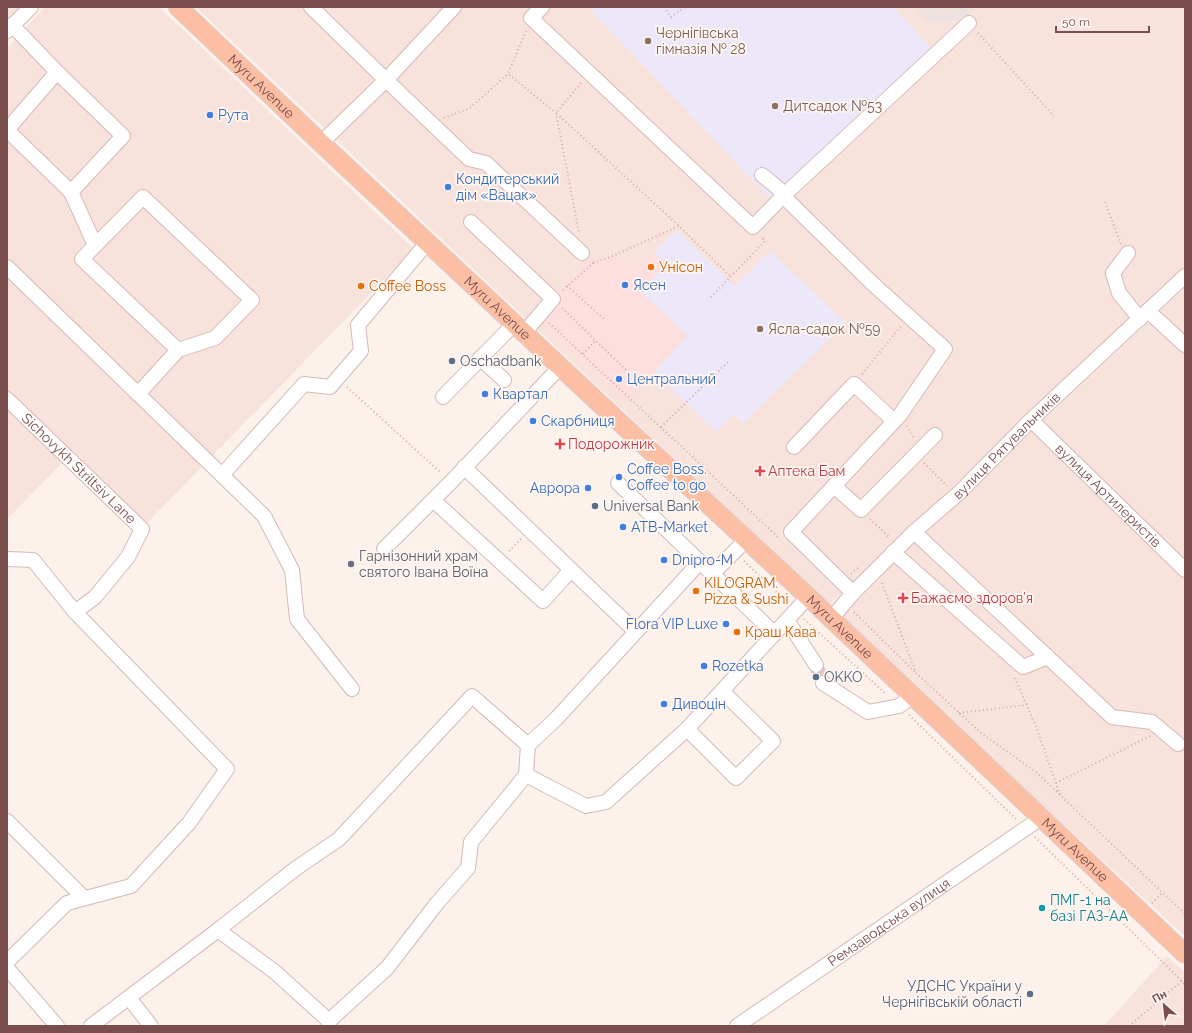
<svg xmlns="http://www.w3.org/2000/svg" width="1192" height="1033" font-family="Raleway,sans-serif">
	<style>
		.residential { fill: #f7e3dc }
		.commercial { fill: #fedfdf }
		.industrial { fill: #ede2e0 }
		.education { fill: #ede7fa }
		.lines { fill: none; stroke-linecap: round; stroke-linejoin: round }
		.minor-tunnel { stroke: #dcc8c3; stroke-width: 14; stroke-dasharray: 14 7; stroke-linecap: butt }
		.minor-casing { stroke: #d5b9b5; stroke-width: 16 }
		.major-casing { stroke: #dacdcd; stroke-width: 20 }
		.path { stroke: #daa8a4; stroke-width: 2; stroke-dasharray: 1 3; stroke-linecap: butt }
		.minor { stroke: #fff; stroke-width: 14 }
		.major { stroke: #fdbfa3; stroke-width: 18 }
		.education-dot { fill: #8d6e63; stroke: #fff6f2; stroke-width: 1.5 }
		.shop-dot { fill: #3f7fe0; stroke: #fff6f2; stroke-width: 1.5 }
		.food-dot { fill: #e8710a; stroke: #fff6f2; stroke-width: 1.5 }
		.service-dot { fill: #5c6f8a; stroke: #fff6f2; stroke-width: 1.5 }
		.health-dot { fill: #e0444e; stroke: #fff6f2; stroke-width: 1.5 }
		.worship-dot { fill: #6b7280; stroke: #fff6f2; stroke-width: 1.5 }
		.culture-dot { fill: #0f9aa8; stroke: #fff6f2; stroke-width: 1.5 }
		.labels { text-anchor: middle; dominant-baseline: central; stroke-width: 3.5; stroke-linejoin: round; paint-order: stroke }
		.education-label { font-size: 14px; fill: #785e54; stroke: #fff6f2; text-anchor: start }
		.street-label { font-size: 14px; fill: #7a4e4c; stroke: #fff6f2 }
		.shop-label { font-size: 14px; fill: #366cbe; stroke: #fff6f2; text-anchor: start }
		.food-label { font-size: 14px; fill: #c56008; stroke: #fff6f2; text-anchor: start }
		.service-label { font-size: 14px; fill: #4e5e75; stroke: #fff6f2; text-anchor: start }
		.health-label { font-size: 14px; fill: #be3a42; stroke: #fff6f2; text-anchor: start }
		.worship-label { font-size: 14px; fill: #5b616d; stroke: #fff6f2; text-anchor: start }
		.culture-label { font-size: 14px; fill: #0d838f; stroke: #fff6f2; text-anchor: start }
	</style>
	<rect width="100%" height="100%" fill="#fdf1eb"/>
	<!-- residential -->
	<g class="residential">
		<path d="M7,7H25L7,26Z"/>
		<path d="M45,7H159L414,249L145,525L7,390V48Z"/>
		<path d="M196,7H1185V271L829,605Z"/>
		<path d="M1185,288V936L840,619L934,522Z"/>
		<path d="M7,408L62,463L7,519Z"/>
		<path d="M1167,956L1185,973V1026H1104Z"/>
	</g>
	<!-- commercial -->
	<path class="commercial" d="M654,252L666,264L642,292L688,335L625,402L533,313L587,264L613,256L622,259L636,270Z"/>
	<!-- industrial -->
	<path class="industrial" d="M914,7H972L975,10L960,21H927Z"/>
	<!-- education -->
	<g class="education">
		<path d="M588,7H893L931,48L769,198Z"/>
		<path d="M677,230L735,286L770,251L846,323L743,424L733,414L716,432L654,372L688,336L641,292L666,264L654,252Z"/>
	</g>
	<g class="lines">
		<!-- minor-tunnel -->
		<path class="minor-tunnel" d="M816,665L823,683"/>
		<defs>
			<g id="minor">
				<path d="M311,7L386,80L469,159L486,163L582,253"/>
				<path d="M542,7L531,18L753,227L783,196L873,284L945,349L900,415L791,532L853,593"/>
				<path d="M12,25L57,72L123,136L71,192L7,130L57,72"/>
				<path d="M7,31L31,7"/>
				<path d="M321,143L386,80L454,7"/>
				<path d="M762,175L779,189L783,196L969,23"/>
				<path d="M71,192L95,245"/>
				<path d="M471,222L553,299L524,333"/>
				<path d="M1128,253L1113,273L1119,293L1140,319"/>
				<path d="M7,267L264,516L292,570L297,619L352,689"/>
				<path d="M1148,311L1185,345"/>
				<path d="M480,358L504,380"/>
				<path d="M138,394L178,350L215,338L252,300L143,197L82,259L178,350"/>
				<path d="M443,397L514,324"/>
				<path id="s1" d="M7,399L142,529L128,557L95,597L75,612L227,769L189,823L131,886L67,903L7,962"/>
				<path id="s2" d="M1031,420L1185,570"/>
				<path d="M794,447L854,384L894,421"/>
				<path d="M464,467L636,632"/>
				<path d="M222,475L304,384L330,387L361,351L358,325L427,243"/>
				<path d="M618,483L775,634"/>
				<path d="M834,486L861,510L935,435"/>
				<path d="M433,500L543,601L571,570"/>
				<path d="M914,532L1112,717L1152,722L1178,744"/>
				<path d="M384,549L451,482L560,367"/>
				<path d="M893,552L1023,667L1048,657"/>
				<path d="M7,559L33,560L75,612"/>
				<path d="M712,574L746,540"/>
				<path id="s3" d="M831,619L853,593L914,532L960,492L1031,420L1185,276"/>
				<path d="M787,620L816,665"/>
				<path d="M823,683L868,712L899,706L913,696"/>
				<path d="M722,691L773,741L736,778L687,729L787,620L808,597"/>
				<path d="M526,775L586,806L606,802L687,729"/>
				<path d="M7,821L84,898"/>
				<path d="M218,930L275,972L329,1021L387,968L438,902L468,868L471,842L526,775L528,745"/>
				<path d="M7,968L57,1026"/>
				<path d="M129,998L151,1026"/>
				<path d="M91,1026L218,930L295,869L339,839L472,696L528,745L556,719L700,562"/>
				<path id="s4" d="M737,1026L1041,818"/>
			</g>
			<g id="major">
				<path id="s5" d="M178,7L321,143L615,418L801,590L1185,954"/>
			</g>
		</defs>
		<!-- minor casing -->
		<use href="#minor" class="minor-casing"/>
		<!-- major casing -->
		<use href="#major" class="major-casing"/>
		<!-- path -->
		<g class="path">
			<path d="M664,7L671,17L685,7"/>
			<path d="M526,31L508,74L556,113L579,233"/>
			<path d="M978,33L1054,116"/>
			<path d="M581,83L556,113L679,226L730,276"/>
			<path d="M444,118L470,108L508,74"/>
			<path d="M1105,202L1121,244"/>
			<path d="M593,263L613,256L679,226"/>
			<path d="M567,286L604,319"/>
			<path d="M563,290L593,263L591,261"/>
			<path d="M711,297L765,241L761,236"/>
			<path d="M562,308L631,375"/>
			<path d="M549,323L778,537"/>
			<path d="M583,354L596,340"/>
			<path d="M862,374L901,326"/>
			<path d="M347,387L441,473"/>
			<path d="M907,426L914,438"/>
			<path d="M661,427L730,360"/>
			<path d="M924,463L947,486"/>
			<path d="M870,519L890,538"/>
			<path d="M509,551L521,539"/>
			<path d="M744,561L787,602"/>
			<path d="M851,574L860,566"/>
			<path d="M882,583L916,673L980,732L1037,773L1185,914"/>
			<path d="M854,612L915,672"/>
			<path d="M804,619L886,694"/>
			<path d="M1015,678L1037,729L1060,795"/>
			<path d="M959,713L1027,705"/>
			<path d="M909,715L1016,819"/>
			<path d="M1056,783L1150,736"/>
			<path d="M1035,837L1185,984"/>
			<path d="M1152,903L1162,893"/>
			<path d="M1129,1026L1182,981"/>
		</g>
		<!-- minor -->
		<use href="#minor" class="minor"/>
		<!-- major -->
		<use href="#major" class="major"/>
	</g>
	<!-- markers -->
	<g class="education-dot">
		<circle cx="648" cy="41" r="4"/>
		<circle cx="775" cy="106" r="4"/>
		<circle cx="760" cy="329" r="4"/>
	</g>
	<g class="shop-dot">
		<circle cx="210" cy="115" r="4"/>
		<circle cx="448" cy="187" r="4"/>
		<circle cx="625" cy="285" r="4"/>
		<circle cx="619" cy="379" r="4"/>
		<circle cx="485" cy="394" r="4"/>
		<circle cx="533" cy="421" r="4"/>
		<circle cx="619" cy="477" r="4"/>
		<circle cx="588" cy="488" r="4"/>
		<circle cx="623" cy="527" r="4"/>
		<circle cx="664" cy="560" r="4"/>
		<circle cx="726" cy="624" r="4"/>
		<circle cx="704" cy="666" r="4"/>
		<circle cx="664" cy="704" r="4"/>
	</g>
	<g class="food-dot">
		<circle cx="651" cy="267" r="4"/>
		<circle cx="361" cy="286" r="4"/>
		<circle cx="696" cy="591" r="4"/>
		<circle cx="737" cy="632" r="4"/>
	</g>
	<g class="service-dot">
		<circle cx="452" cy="361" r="4"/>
		<circle cx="595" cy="506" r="4"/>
		<circle cx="816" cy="677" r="4"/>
		<circle cx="1030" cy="994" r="4"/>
	</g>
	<g class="health-dot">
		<path d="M558 438h4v4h4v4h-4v4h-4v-4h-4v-4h4z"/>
		<path d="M758 465h4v4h4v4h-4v4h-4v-4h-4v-4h4z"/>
		<path d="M901 592h4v4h4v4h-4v4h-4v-4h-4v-4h4z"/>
	</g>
	<circle class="worship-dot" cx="351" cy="564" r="4"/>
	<circle class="culture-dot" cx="1042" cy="908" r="4"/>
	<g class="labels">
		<!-- education labels -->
		<g class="education-label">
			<text x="656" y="33">Чернігівська<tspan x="656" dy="16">гімназія № 28</tspan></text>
			<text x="783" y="106">Дитсадок №53</text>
			<text x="768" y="329">Ясла-садок №59</text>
		</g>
		<!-- street labels -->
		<g class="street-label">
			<text stroke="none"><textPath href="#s5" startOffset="115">Myru Avenue</textPath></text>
			<text stroke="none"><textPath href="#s5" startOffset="439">Myru Avenue</textPath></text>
			<text stroke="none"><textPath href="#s3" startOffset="247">вулиця Рятувальників</textPath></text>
			<text stroke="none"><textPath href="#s1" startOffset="100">Sichovykh Striltsiv Lane</textPath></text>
			<text stroke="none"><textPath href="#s2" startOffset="108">вулиця Артилеристів</textPath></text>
			<text stroke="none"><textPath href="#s5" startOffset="907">Myru Avenue</textPath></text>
			<text stroke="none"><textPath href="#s5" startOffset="1231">Myru Avenue</textPath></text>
			<text stroke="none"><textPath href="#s4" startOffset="184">Ремзаводська вулиця</textPath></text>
		</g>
		<!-- shop labels -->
		<g class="shop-label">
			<text x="218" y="115">Рута</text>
			<text x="456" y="179">Кондитерський<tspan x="456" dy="16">дім «Вацак»</tspan></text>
			<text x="633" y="285">Ясен</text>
			<text x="627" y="379">Центральний</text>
			<text x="493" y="394">Квартал</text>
			<text x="541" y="421">Скарбниця</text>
			<text x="627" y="469">Coffee Boss.<tspan x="627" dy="16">Coffee to go</tspan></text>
			<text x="580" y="488" text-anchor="end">Аврора</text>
			<text x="631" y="527">ATB-Market</text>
			<text x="672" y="560">Dnipro-M</text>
			<text x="718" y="624" text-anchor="end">Flora VIP Luxe</text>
			<text x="712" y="666">Rozetka</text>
			<text x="672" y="704">Дивоцін</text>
		</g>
		<!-- food labels -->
		<g class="food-label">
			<text x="659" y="267">Унісон</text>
			<text x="369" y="286">Coffee Boss</text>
			<text x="704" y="583">KILOGRAM.<tspan x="704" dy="16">Pizza &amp; Sushi</tspan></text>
			<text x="745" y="632">Краш Кава</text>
		</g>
		<!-- service labels -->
		<g class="service-label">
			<text x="460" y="361">Oschadbank</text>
			<text x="603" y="506">Universal Bank</text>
			<text x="824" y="677">OKKO</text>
			<text x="1022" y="986" text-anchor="end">УДСНС України у<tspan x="1022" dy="16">Чернігівській області</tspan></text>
		</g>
		<!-- health labels -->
		<g class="health-label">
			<text x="568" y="444">Подорожник</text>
			<text x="768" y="471">Аптека Бам</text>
			<text x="911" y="598">Бажаємо здоров’я</text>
		</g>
		<!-- worship labels -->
		<g class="worship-label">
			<text x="359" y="556">Гарнізонний храм<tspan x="359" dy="16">святого Івана Воїна</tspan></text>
		</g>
		<!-- culture labels -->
		<g class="culture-label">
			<text x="1050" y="900">ПМГ-1 на<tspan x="1050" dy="16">базі ГАЗ-АА</tspan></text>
		</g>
	</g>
	<!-- border -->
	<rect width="1192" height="1033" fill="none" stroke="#7a4e4c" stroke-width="16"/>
	<!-- north arrow -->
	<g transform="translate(1164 1005) rotate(332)" stroke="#fff6f2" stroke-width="3" paint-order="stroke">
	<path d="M0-3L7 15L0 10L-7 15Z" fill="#7a4e4c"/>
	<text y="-6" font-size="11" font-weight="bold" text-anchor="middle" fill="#7a4e4c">Пн</text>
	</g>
	<!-- scale -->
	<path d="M1056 26v6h93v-6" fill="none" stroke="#7a4e4c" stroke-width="2"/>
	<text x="1062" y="26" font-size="12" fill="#7a4e4c" stroke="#fff6f2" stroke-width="3" paint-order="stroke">50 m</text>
</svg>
